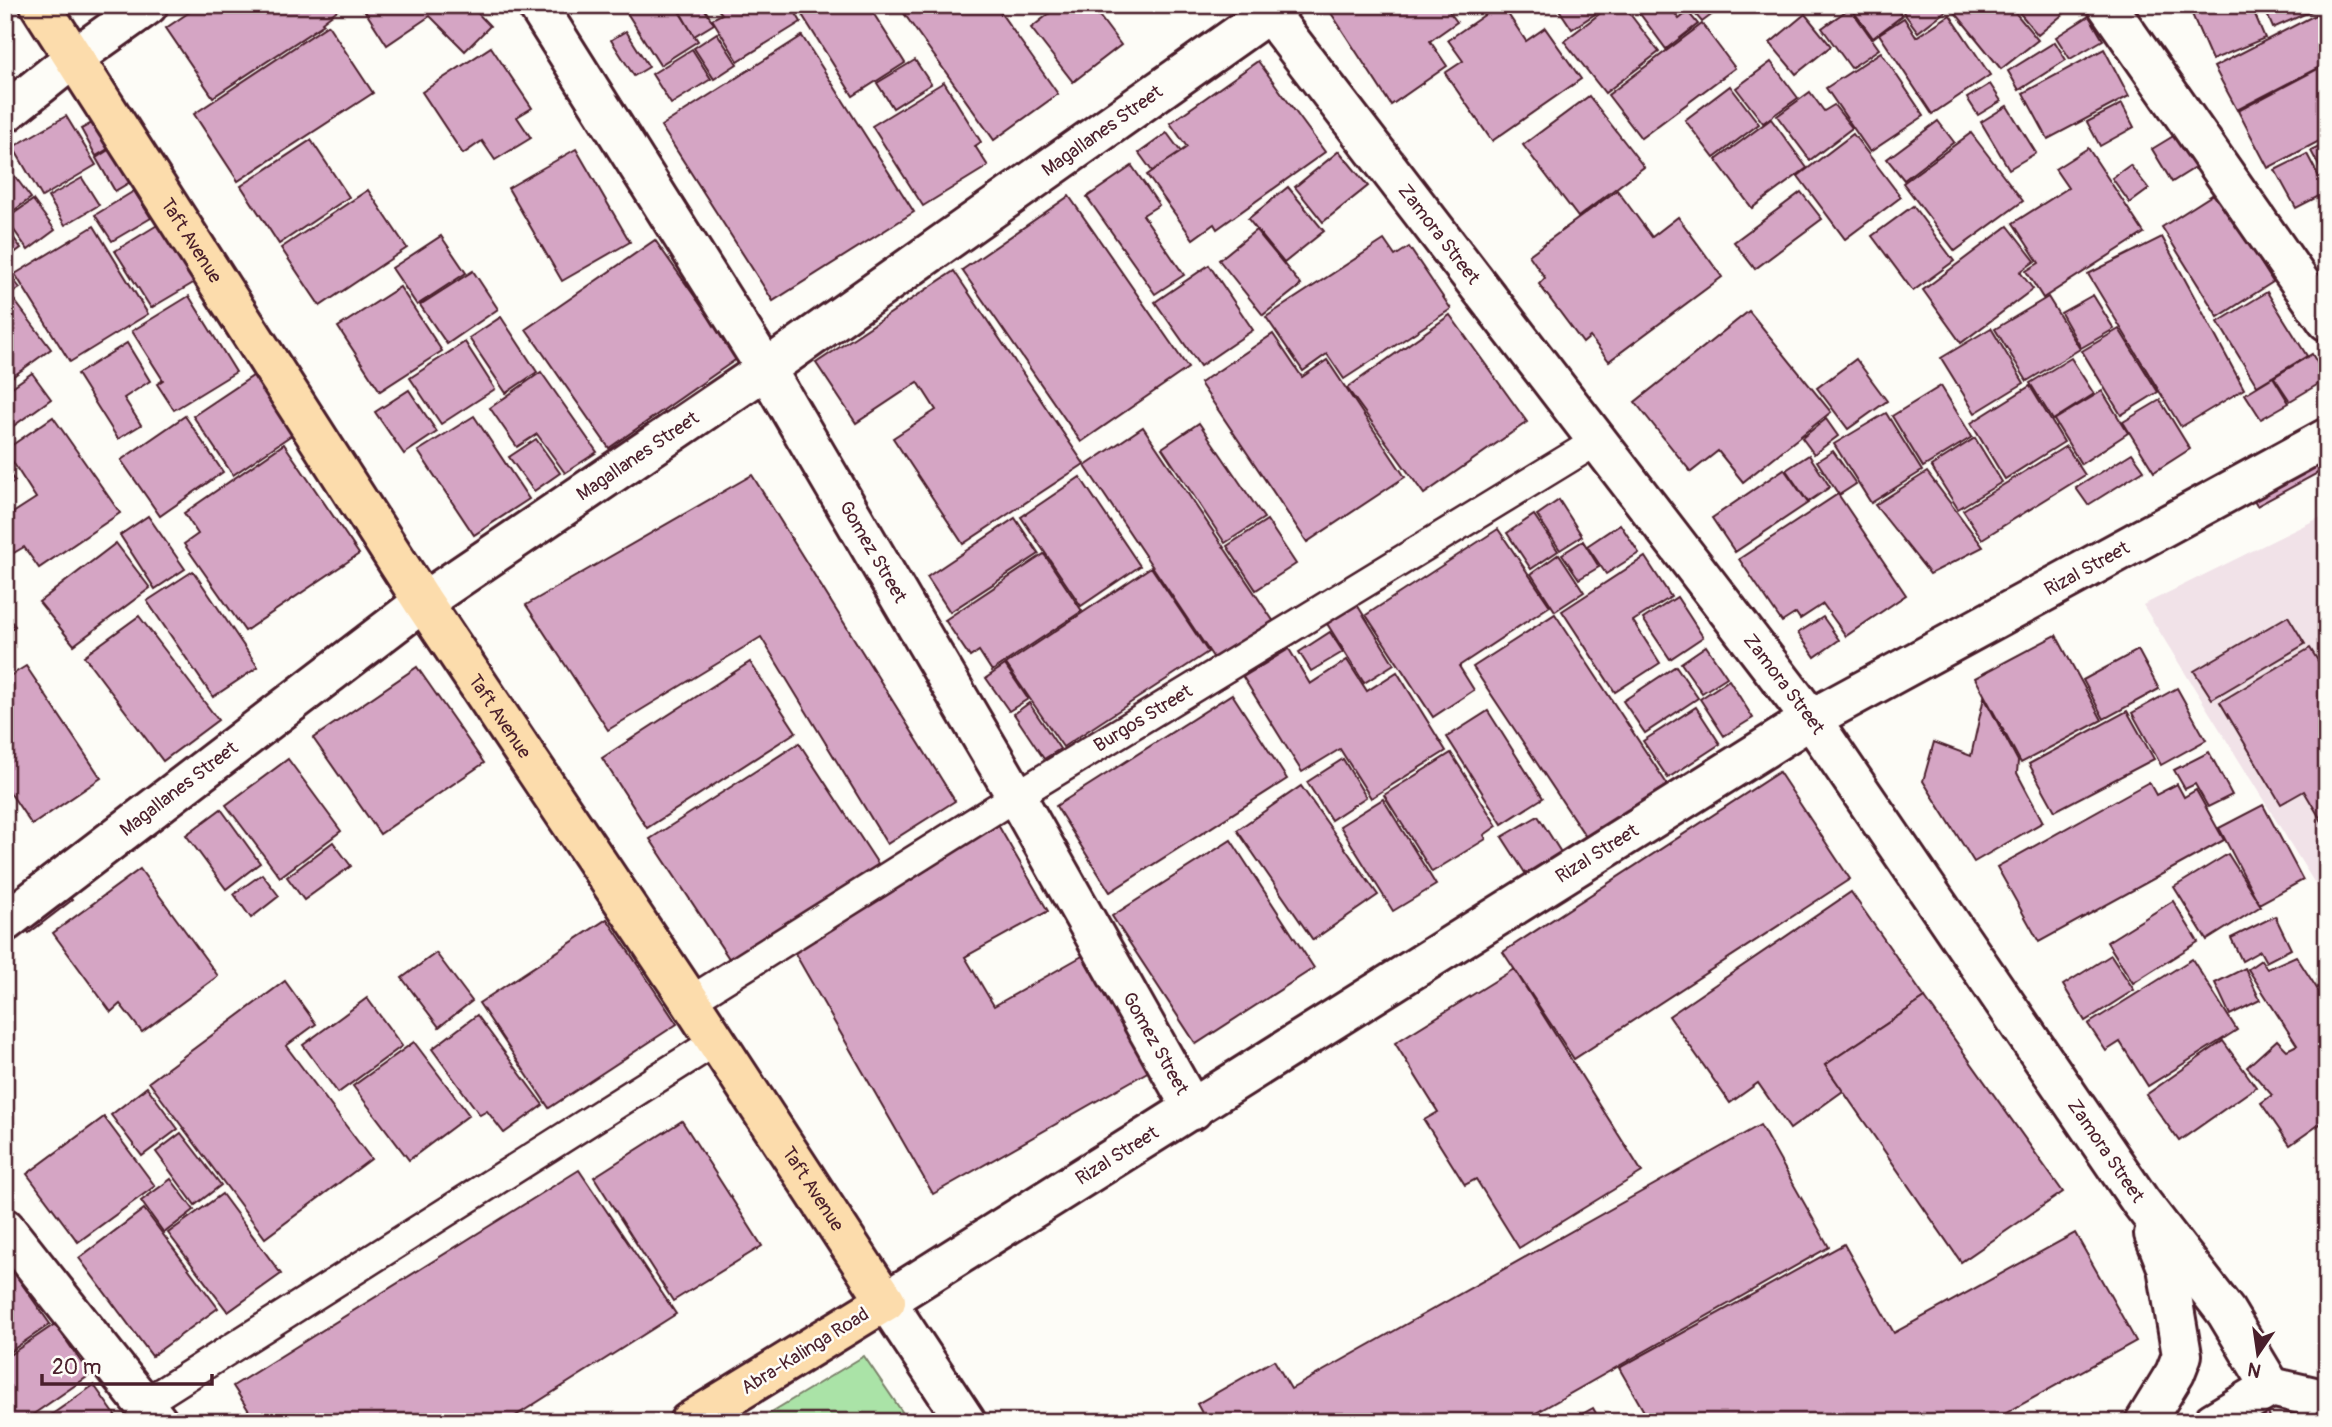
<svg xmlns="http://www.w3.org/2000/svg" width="2332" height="1427" font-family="Pangolin,sans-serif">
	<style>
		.built { fill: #f1e2e8 }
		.green { fill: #aae3a7; stroke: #7a8169; stroke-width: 2 }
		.building { fill: #d5a5c4; stroke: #4a1f2b; stroke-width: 2 }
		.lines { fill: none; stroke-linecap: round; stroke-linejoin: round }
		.lane-casing { stroke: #4a1f2b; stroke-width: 33 }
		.street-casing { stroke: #4a1f2b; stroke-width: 44 }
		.secondary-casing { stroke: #4a1f2b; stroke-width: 44 }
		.primary-casing { stroke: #4a1f2b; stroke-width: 44 }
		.lane { stroke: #fdfcf7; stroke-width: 28 }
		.street { stroke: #fdfcf7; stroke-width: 38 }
		.secondary { stroke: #fdfcf7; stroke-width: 38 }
		.primary { stroke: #fcdcac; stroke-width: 38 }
		.labels { text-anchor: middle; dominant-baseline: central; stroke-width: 5; stroke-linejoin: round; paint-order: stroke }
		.street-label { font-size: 19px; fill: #4a1f2b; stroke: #fdfcf7 }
	</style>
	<rect width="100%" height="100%" fill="#fdfcf7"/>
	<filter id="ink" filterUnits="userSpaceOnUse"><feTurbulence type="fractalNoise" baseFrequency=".0143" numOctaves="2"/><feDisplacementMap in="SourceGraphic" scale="14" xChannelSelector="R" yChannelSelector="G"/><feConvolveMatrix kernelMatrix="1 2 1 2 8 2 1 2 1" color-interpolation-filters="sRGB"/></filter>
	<g filter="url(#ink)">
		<!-- built -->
		<path class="built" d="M2327,514V903L2143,605Z"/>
		<!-- green -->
		<path class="green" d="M864,1356L909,1422H755Z"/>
		<!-- building -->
		<g class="building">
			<path d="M200,5H344L322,22L324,24L213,97L166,28Z"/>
			<path d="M361,5H470L490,26L465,51L430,16L387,45Z"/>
			<path d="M622,5H686L678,10L698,41L660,65Z"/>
			<path d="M690,5H702L714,24L694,36L680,12Z"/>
			<path d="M714,5H791L801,22L738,61L712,19L722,14Z"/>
			<path d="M796,5H868L905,63L853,96Z"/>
			<path d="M898,5H995L1058,94L994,140Z"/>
			<path d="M1060,5H1091L1121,45L1073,82L1031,28Z"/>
			<path d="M1342,5H1456L1448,10L1457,22L1430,41L1447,66L1391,105L1331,13Z"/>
			<path d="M1499,5H1502L1526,41L1545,28L1581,79L1492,141L1445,73L1463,61L1448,40Z"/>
			<path d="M1556,5H1603L1604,8L1572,29Z"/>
			<path d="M1611,5H1623L1659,52L1605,93L1564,41Z"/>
			<path d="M1637,5H1669L1679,19L1688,12L1698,24L1666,49L1635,7Z"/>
			<path d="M1672,5H1725L1702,22L1689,7L1679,14Z"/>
			<path d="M1849,5H1893L1902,16L1873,38Z"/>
			<path d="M1898,5H1943L1947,10L1918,32Z"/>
			<path d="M1949,5H2009L2038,40L2001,69Z"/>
			<path d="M2013,5H2073V6L2038,35Z"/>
			<path d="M2188,5H2251L2265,38L2212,60Z"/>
			<path d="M2263,5H2325L2273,28Z"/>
			<path d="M1850,8L1879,49L1851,68L1822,28Z"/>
			<path d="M2327,9V63L2237,110L2214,67Z"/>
			<path d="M1805,14L1831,46L1796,74L1770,43Z"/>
			<path d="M1950,15L1990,75L1932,114L1879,34L1904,18L1916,37Z"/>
			<path d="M2089,16L2103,40L2070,59L2056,37Z"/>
			<path d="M1702,24L1735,68L1641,138L1608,95Z"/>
			<path d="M328,25L373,93L238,181L194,114Z"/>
			<path d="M626,31L649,67L634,76L611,40Z"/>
			<path d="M717,33L737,64L714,79L694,48Z"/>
			<path d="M802,36L914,212L773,301L661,126Z"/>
			<path d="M2055,42L2066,60L2019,90L2008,71Z"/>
			<path d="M491,47L532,108L517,117L531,138L495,160L482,141L463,154L422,92Z"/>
			<path d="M692,49L711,79L671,104L652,74Z"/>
			<path d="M2104,49L2129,96L2048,139L2023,93Z"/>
			<path d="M1881,52L1924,116L1870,152L1826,88Z"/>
			<path d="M915,60L931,84L893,108L877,83Z"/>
			<path d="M1258,61L1325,152L1217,229L1214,224L1193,239L1147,175L1187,147L1170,123Z"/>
			<path d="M1771,62L1798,98L1763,123L1736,88Z"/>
			<path d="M2327,64V137L2268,168L2238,111Z"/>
			<path d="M944,82L981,142L975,146L988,166L923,206L872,126Z"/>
			<path d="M1990,84L2001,101L1978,115L1967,98Z"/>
			<path d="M1730,86L1759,124L1714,158L1685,120Z"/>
			<path d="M1810,92L1824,111L1834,105L1852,128L1810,160L1777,116Z"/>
			<path d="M1589,96L1644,167L1578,217L1523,145Z"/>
			<path d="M2122,104L2134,127L2100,146L2087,122Z"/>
			<path d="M2007,106L2036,153L2009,169L1981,122Z"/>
			<path d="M66,116L96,165L42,197L13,147Z"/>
			<path d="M105,116L121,141L96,156L81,129Z"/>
			<path d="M1771,119L1807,168L1752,208L1716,160Z"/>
			<path d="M1938,121L1954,142L1904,180L1887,159Z"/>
			<path d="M2180,132L2201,164L2172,182L2152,149Z"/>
			<path d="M1167,133L1181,152L1152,171L1139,153Z"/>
			<path d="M1971,133L2023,201L1955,251L1903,183Z"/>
			<path d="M1853,134L1901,197L1845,239L1798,176Z"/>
			<path d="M311,140L349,197L279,244L241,186Z"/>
			<path d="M121,142L142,175L115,191L96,158Z"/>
			<path d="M2327,143V181L2311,151Z"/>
			<path d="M2088,148L2144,233L2043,298L2026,271L2039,263L2013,223L2068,188L2055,169Z"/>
			<path d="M576,149L630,242L562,281L508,188Z"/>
			<path d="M1339,151L1368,186L1323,222L1295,187Z"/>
			<path d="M2307,154L2327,192L2296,208L2275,170Z"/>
			<path d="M5,163L31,198L5,217Z"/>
			<path d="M2130,165L2149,189L2130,203L2112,178Z"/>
			<path d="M1132,166L1159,205L1143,215L1184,275L1155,294L1087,197Z"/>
			<path d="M82,178L99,205L65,225L48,197Z"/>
			<path d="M1288,187L1324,231L1284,263L1248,219Z"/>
			<path d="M368,190L407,248L320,306L281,248Z"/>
			<path d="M1617,190L1652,237L1678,217L1722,277L1609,361L1590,337L1583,343L1539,284L1545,278L1529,255Z"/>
			<path d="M134,191L151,218L112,241L95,215Z"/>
			<path d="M1801,192L1822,219L1755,269L1734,242Z"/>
			<path d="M2217,192L2273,282L2218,317L2162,227Z"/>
			<path d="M1069,196L1188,368L1081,442L962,270Z"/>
			<path d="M33,200L55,230L28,250L6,219Z"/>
			<path d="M1913,206L1954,261L1913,291L1872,236Z"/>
			<path d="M2327,214V236L2317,218Z"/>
			<path d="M159,224L195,282L151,308L115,251Z"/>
			<path d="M5,226L21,248L5,260Z"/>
			<path d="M94,226L148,314L70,362L15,274Z"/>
			<path d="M2008,226L2035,261L2020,272L2033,289L1961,343L1923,290Z"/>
			<path d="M1256,230L1301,285L1263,315L1219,260Z"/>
			<path d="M441,236L466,273L417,305L392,268Z"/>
			<path d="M2162,237L2244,389L2181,427L2088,274Z"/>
			<path d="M655,240L738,358L609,448L526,329Z"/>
			<path d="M1384,240L1395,256L1409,247L1451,309L1344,379L1327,354L1303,371L1266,317Z"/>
			<path d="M1209,265L1253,330L1200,366L1155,302Z"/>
			<path d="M5,269L20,288L5,298Z"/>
			<path d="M473,271L498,309L447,344L420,305Z"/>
			<path d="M954,271L1084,464L963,544L893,438L936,410L918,382L856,423L816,363Z"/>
			<path d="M400,287L442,351L380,391L338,327Z"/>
			<path d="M2267,292L2307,356L2257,386L2218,322Z"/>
			<path d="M2093,295L2114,329L2081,348L2061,313Z"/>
			<path d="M189,296L236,372L174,410L157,384L163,380L132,331Z"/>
			<path d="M2048,297L2080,349L2027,381L1995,329Z"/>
			<path d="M15,301L51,349L5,382V309Z"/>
			<path d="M1749,311L1831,412L1743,482L1718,451L1691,472L1635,402Z"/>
			<path d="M1450,315L1527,422L1424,494L1347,388Z"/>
			<path d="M501,317L537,372L506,393L469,338Z"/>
			<path d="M1991,328L2024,383L1975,413L1941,358Z"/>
			<path d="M2119,329L2158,392L2121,415L2082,351Z"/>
			<path d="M1273,334L1302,377L1327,360L1405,477L1307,542L1200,383Z"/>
			<path d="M465,342L495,389L441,424L410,378Z"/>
			<path d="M127,343L150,381L124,398L141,425L118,439L77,374Z"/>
			<path d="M2312,354L2327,379L2290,401L2274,377Z"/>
			<path d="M2071,358L2094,394L2053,420L2030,383Z"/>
			<path d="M1856,359L1887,401L1848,429L1817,388Z"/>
			<path d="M541,372L597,452L565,473L537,434L517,447L490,408Z"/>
			<path d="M32,373L51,399L5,432V392Z"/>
			<path d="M256,374L296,432L233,475L193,416Z"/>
			<path d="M2273,377L2289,403L2261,419L2245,394Z"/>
			<path d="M1941,386L1972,437L1923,467L1892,416Z"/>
			<path d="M2030,386L2064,442L2005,479L1971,423Z"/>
			<path d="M409,390L437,432L404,454L375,412Z"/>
			<path d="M2102,391L2128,433L2081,464L2054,420Z"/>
			<path d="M2160,400L2190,449L2154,472L2123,422Z"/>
			<path d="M1886,413L1922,471L1871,503L1834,444Z"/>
			<path d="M185,416L223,472L160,516L121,460Z"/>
			<path d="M474,416L529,499L474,535L418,451Z"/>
			<path d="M53,417L120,513L39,568L24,547L5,558V518L36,498L5,450Z"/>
			<path d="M1826,419L1838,436L1814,454L1802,438Z"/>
			<path d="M1199,423L1264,518L1225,543L1162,448Z"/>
			<path d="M1143,427L1274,622L1215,660L1085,466Z"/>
			<path d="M1975,438L2002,482L1958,509L1931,466Z"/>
			<path d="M536,439L560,473L534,491L509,457Z"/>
			<path d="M284,444L359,554L245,631L184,544L198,534L184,513Z"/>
			<path d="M2066,446L2085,475L1982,539L1963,510Z"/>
			<path d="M2327,447V468L2257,506L2248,491Z"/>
			<path d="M1833,451L1856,484L1839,495L1817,461Z"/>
			<path d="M2132,453L2144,470L2088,505L2076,488Z"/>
			<path d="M1809,455L1830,487L1808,502L1786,470Z"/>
			<path d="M5,469L15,481L5,489Z"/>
			<path d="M1784,469L1808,503L1735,552L1712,518Z"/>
			<path d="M1927,472L1983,547L1930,574L1875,505Z"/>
			<path d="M752,475L955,801L887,844L761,637L608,730L526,605Z"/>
			<path d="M1080,477L1140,566L1081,606L1021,517Z"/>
			<path d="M1838,494L1906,595L1846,636L1823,604L1800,619L1796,613L1782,622L1739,559Z"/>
			<path d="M1559,500L1582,536L1560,550L1537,515Z"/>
			<path d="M1534,515L1558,551L1531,569L1507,533Z"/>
			<path d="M148,516L185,569L155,589L120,535Z"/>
			<path d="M1015,518L1039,554L950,612L927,577Z"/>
			<path d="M1267,520L1296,564L1256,590L1227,546Z"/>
			<path d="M1620,524L1639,553L1606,574L1587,546Z"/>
			<path d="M1498,529L1550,606L1459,666L1474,690L1433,717L1366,615Z"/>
			<path d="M1583,541L1599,567L1579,579L1562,554Z"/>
			<path d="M116,543L150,588L74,645L39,602Z"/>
			<path d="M1044,554L1082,611L992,671L979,651L970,657L945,620Z"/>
			<path d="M1559,554L1584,592L1555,611L1531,574Z"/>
			<path d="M1645,557L1671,597L1633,621L1660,663L1615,692L1562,611Z"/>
			<path d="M1151,567L1208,652L1063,747L1006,664Z"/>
			<path d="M193,571L258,667L213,697L147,601Z"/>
			<path d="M1677,597L1703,637L1670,659L1643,619Z"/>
			<path d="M1356,603L1394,664L1364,683L1326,622Z"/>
			<path d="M5,614L15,626L5,634Z"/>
			<path d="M1555,614L1671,790L1590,843L1473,667Z"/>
			<path d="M139,616L218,720L163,761L84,656Z"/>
			<path d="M2288,616L2305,644L2212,699L2194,671Z"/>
			<path d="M1823,617L1839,640L1815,657L1798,633Z"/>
			<path d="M1330,632L1343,652L1311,671L1299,652Z"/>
			<path d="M2056,635L2102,720L2021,763L1975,678Z"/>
			<path d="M1706,646L1727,677L1702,693L1681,663Z"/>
			<path d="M2310,648L2327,675V830L2304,791L2281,804L2220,702Z"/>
			<path d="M1289,649L1310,684L1347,660L1367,691L1397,672L1446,751L1371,798L1340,749L1302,772L1243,677Z"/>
			<path d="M2138,650L2159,689L2104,719L2083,680Z"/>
			<path d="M750,662L796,732L647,828L602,758Z"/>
			<path d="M1005,665L1028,699L1009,711L986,678Z"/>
			<path d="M26,666L101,778L32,825L5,785V679Z"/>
			<path d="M1676,666L1698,698L1645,733L1623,701Z"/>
			<path d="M417,667L484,763L380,834L313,738Z"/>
			<path d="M1729,680L1753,718L1724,736L1700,699Z"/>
			<path d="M2177,688L2206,740L2161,765L2132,713Z"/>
			<path d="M1232,694L1287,779L1110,892L1056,806Z"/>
			<path d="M1984,697L2018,761L2017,773L2043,822L1974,862L1923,781L1934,742L1971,756Z"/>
			<path d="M1029,703L1060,749L1044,759L1014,714Z"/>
			<path d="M1696,707L1720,744L1668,778L1643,741Z"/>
			<path d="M1488,711L1543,798L1502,824L1447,737Z"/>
			<path d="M2127,711L2154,759L2055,811L2029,764Z"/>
			<path d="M799,743L884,873L736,969L650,839Z"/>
			<path d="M2209,752L2232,795L2208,807L2195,784L2185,789L2174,770Z"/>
			<path d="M1451,753L1497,826L1484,835L1486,839L1432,872L1384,795Z"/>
			<path d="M288,759L341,831L280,877L226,805Z"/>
			<path d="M1343,759L1366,797L1331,820L1307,782Z"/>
			<path d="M1779,772L1850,879L1574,1059L1503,952Z"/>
			<path d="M2149,782L2156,795L2177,784L2184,797L2196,790L2224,840L2039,942L1997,867Z"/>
			<path d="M1301,786L1378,895L1313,940L1237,830Z"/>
			<path d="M1383,799L1436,885L1393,911L1340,826Z"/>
			<path d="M2263,805L2303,880L2259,904L2219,828Z"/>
			<path d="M221,809L260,863L226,889L186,835Z"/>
			<path d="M1538,816L1562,854L1527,876L1502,837Z"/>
			<path d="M998,825L1048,911L965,957L994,1006L1084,955L1151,1070L933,1194L789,943Z"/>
			<path d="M1231,840L1314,968L1196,1044L1112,916Z"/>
			<path d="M333,842L351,866L304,900L287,877Z"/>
			<path d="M2228,854L2261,906L2207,940L2174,887Z"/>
			<path d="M140,869L218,976L142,1032L120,1004L111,1012L53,933Z"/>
			<path d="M262,874L279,896L251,918L234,894Z"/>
			<path d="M59,884L72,900L29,933L17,917Z"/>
			<path d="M1851,892L1925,998L1825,1065L1843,1091L1790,1129L1758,1083L1730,1103L1669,1016Z"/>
			<path d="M2173,901L2198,942L2133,983L2107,942Z"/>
			<path d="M2275,916L2291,949L2266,962L2260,951L2242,961L2231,938Z"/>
			<path d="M607,919L677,1024L549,1108L479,1003Z"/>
			<path d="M436,953L472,1001L439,1027L402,978Z"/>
			<path d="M2111,955L2134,990L2085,1021L2063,985Z"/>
			<path d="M2296,956L2327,1004V1119L2290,1145L2261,1103L2272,1095L2247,1067L2277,1040L2287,1050L2297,1045L2248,969L2261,960L2267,969Z"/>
			<path d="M2192,959L2237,1030L2148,1086L2120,1042L2106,1051L2088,1024Z"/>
			<path d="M2245,968L2260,1000L2230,1015L2215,983Z"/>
			<path d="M1514,969L1642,1172L1519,1248L1476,1179L1465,1185L1424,1120L1438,1112L1395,1043Z"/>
			<path d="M285,981L316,1024L286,1046L371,1159L265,1238L149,1082Z"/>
			<path d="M367,998L402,1046L338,1093L303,1045Z"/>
			<path d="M1925,998L2063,1192L1961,1262L1825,1065Z"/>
			<path d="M477,1015L543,1105L504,1133L487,1111L480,1115L432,1049Z"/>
			<path d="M2223,1041L2256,1087L2179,1141L2146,1095Z"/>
			<path d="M414,1042L469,1115L409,1160L353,1086Z"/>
			<path d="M147,1087L178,1129L142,1156L111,1115Z"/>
			<path d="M104,1117L155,1186L78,1242L27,1174Z"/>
			<path d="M682,1121L762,1246L673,1301L594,1177Z"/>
			<path d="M1760,1125L1829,1247L1520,1422H1207L1197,1404L1274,1360L1291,1389Z"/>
			<path d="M181,1133L221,1185L195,1205L156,1152Z"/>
			<path d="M579,1170L676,1314L506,1422H256L233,1386Z"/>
			<path d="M171,1179L194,1210L164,1233L141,1201Z"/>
			<path d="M222,1194L281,1274L228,1312L168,1233Z"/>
			<path d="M144,1209L218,1308L152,1356L79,1258Z"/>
			<path d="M2075,1233L2136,1341L1990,1422H1650L1619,1368L1844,1244L1894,1333Z"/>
			<path d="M5,1260L50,1324L5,1355Z"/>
			<path d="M55,1324L90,1375L22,1422H5V1358Z"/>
			<path d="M94,1385L120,1422H41Z"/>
			<path d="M2262,1403L2273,1422H2231Z"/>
			<path d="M1593,1408L1601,1422H1568Z"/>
		</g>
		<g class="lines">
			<defs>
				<g id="lane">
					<path id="s1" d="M690,1001L1016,796L1597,441"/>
					<path d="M145,1403L716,1041"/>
				</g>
				<g id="street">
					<path id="s2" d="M537,5L766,369L1016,796L1193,1110"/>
					<path id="s3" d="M1263,5L1811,719L2140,1201L2226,1312L2271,1387"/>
					<path d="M2107,5L2327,321"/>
					<path d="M5,113L75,57L148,5"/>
					<path id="s4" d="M5,922L423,602L766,369L1280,5"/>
					<path d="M5,1228L158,1422"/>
					<path id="s5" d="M886,1301L1811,719L2327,438"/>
					<path d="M2271,1387L2327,1400"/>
					<path d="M2145,1422L2175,1373L2182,1355L2167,1267L2154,1234"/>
					<path d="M2213,1422L2271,1387"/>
				</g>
				<path id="secondary" d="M886,1301L966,1422"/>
				<g id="primary">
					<path id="s6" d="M40,5L423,602L690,1001L886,1301L689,1422"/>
				</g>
			</defs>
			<!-- lane casing -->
			<use href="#lane" class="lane-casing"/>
			<!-- street casing -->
			<use href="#street" class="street-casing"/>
			<!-- secondary casing -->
			<use href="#secondary" class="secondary-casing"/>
			<!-- primary casing -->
			<use href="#primary" class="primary-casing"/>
			<!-- lane -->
			<use href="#lane" class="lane"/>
			<!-- street -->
			<use href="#street" class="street"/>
			<!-- secondary -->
			<use href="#secondary" class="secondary"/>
			<!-- primary -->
			<use href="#primary" class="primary"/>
		</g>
	</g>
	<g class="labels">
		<!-- street labels -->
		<g class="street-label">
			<text stroke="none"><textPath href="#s4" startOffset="1353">Magallanes Street</textPath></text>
			<text stroke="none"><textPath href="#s3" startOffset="289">Zamora Street</textPath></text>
			<text stroke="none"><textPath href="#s6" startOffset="280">Taft Avenue</textPath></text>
			<text stroke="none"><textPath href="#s4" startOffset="786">Magallanes Street</textPath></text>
			<text stroke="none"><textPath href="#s2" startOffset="642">Gomez Street</textPath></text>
			<text stroke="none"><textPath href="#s5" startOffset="1407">Rizal Street</textPath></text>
			<text stroke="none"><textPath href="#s3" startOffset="856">Zamora Street</textPath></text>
			<text stroke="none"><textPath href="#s6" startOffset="847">Taft Avenue</textPath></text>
			<text stroke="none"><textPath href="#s1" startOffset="534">Burgos Street</textPath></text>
			<text stroke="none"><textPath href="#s4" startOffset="219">Magallanes Street</textPath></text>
			<text stroke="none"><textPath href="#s5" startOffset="840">Rizal Street</textPath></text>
			<text stroke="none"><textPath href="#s2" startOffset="1209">Gomez Street</textPath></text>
			<text stroke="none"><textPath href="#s3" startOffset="1423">Zamora Street</textPath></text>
			<text stroke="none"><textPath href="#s5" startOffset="273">Rizal Street</textPath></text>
			<text stroke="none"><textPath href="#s6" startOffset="1414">Taft Avenue</textPath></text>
			<text transform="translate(805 1351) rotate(-32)">Abra-Kalinga Road</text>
		</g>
	</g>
	<!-- margin -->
	<rect width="2332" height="1427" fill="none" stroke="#fdfcf7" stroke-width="28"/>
	<rect x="14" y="14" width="2304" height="1399" fill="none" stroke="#4a1f2b" stroke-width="2.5" filter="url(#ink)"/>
	<!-- north arrow -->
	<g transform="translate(2258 1354) rotate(193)" stroke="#fdfcf7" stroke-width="5" paint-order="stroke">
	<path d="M0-5L12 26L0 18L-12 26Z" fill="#4a1f2b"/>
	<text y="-10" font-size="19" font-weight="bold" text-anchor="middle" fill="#4a1f2b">N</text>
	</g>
	<!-- scale -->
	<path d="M42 1374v10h170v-10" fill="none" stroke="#4a1f2b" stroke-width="3.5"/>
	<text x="52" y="1374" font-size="21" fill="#4a1f2b" stroke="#fdfcf7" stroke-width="5" paint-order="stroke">20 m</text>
</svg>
